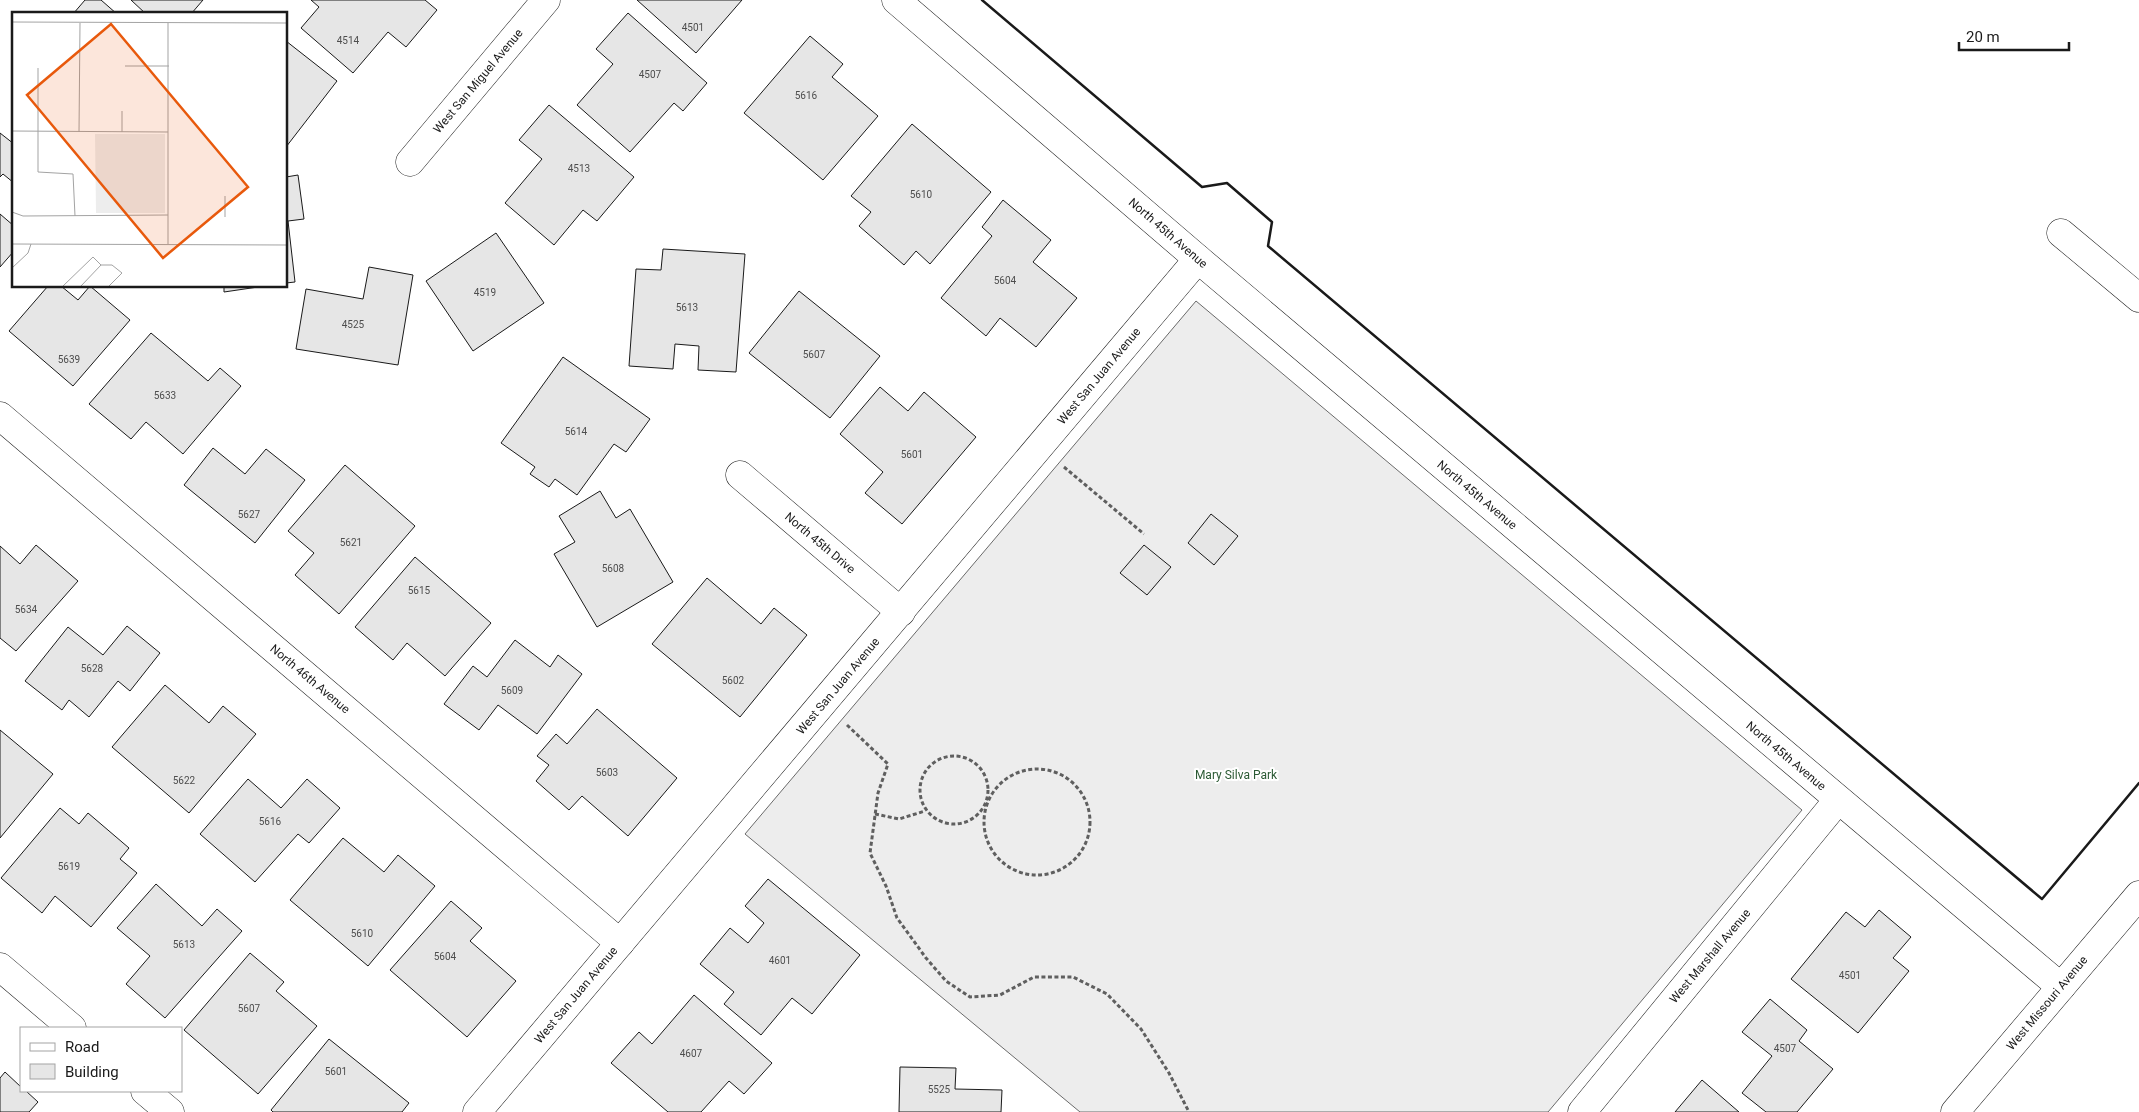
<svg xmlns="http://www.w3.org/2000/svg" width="2139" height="1112" font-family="Roboto,sans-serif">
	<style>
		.built { fill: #ededed; stroke: #6a6a6a }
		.building { fill: #e6e6e6; stroke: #1a1a1a }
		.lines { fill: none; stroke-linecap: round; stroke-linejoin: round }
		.minor-casing { stroke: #1a1a1a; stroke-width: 29 }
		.path { stroke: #5f5f5f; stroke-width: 3; stroke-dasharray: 4 2.5; stroke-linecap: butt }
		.minor { stroke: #fff; stroke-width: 28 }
		.wall { stroke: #1a1a1a; stroke-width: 2.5 }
		.labels { text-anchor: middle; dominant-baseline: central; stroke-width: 4; stroke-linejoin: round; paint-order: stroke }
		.number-label { font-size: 10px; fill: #4d4d4d }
		.street-label { font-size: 12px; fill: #1a1a1a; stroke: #fff }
		.park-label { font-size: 12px; fill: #2b5a34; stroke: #fff }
		.inset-road { fill: none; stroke: #a3a3a3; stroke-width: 1 }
		.view { fill: #e8590c; fill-opacity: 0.15; stroke: #e8590c; stroke-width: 2.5 }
		.inset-edge { fill: none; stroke: #1a1a1a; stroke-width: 2.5 }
	</style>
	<rect width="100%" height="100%" fill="#fff"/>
	<!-- built -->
	<path class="built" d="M1196,301L1802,810L1548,1112H1080L745,834Z"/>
	<!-- building -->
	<g class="building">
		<path d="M85,0H101L117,14H73Z"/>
		<path d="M131,0H203L191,14H146Z"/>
		<path d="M311,0H425L437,10L406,47L388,32L353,73L301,28L319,7Z"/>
		<path d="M637,0H742L696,53Z"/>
		<path d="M628,13L707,83L683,111L674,103L630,152L577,105L613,64L596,49Z"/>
		<path d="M810,36L843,64L832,77L878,116L823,180L744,113Z"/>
		<path d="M286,41L337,81L286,147Z"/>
		<path d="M549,105L634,177L597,221L583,210L554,245L505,203L542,159L519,140Z"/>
		<path d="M912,124L991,192L930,264L916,251L904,265L859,226L871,212L851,196Z"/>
		<path d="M0,133L14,144V183L3,174L0,177Z"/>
		<path d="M298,175L304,219L288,221L295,282L286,283V177Z"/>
		<path d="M1003,200L1051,240L1033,262L1077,298L1036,347L1000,318L986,336L941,298L992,236L982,227Z"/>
		<path d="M0,214L14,226V251L0,267Z"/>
		<path d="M496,233L544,303L473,351L426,281Z"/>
		<path d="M663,249L745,254L736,372L698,370L699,346L675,344L673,369L629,366L636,269L661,270Z"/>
		<path d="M369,267L413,275L398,365L296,349L306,289L363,299Z"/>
		<path d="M48,286H61L78,300L90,286L130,320L73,386L9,331Z"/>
		<path d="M224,286H265L224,292Z"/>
		<path d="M799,291L880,356L830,418L749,353Z"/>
		<path d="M151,333L208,381L220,368L241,386L183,454L146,422L131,439L89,404Z"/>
		<path d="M563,357L650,419L626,452L614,444L577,495L555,479L549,487L530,474L535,467L501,443Z"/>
		<path d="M880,387L908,411L924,392L976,437L902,524L865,493L883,472L840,434Z"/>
		<path d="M213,448L245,474L266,449L305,480L255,543L184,485Z"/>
		<path d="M345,465L415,526L339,614L295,575L314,553L288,531Z"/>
		<path d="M600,491L616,518L630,509L673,582L597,627L554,554L575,542L559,516Z"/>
		<path d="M1211,514L1238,536L1214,565L1188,543Z"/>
		<path d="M36,545L78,581L16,651L0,638V546L20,564Z"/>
		<path d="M1144,545L1171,567L1147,595L1120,573Z"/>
		<path d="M415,557L491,623L445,676L407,643L393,660L355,627Z"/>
		<path d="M707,578L761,624L774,608L807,635L740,717L652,644Z"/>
		<path d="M127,626L160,653L130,691L118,681L89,717L69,700L62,710L25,681L68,627L103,655Z"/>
		<path d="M515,640L550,667L558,655L582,674L537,734L498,705L479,730L444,704L473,666L487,677Z"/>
		<path d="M165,685L209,723L223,706L256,734L189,813L112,747Z"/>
		<path d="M597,709L677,778L628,836L582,796L569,810L536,781L549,765L537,756L556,734L567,744Z"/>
		<path d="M0,730L53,774L0,838Z"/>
		<path d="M248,779L281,808L307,779L340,808L309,843L298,834L255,882L200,834Z"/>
		<path d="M60,808L79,824L88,813L129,848L120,859L137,873L91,927L55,896L42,913L1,878Z"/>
		<path d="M343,838L384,872L398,855L435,886L368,966L290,900Z"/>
		<path d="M768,879L860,955L812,1014L792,998L761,1035L724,1004L734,992L700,964L730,928L748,943L764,923L745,906Z"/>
		<path d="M156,884L202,926L217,909L242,931L165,1018L126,984L150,956L117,928Z"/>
		<path d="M451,901L482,928L470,941L516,981L467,1037L390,970Z"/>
		<path d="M1879,910L1911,937L1893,958L1909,971L1858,1033L1791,979L1846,912L1865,927Z"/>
		<path d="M250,953L284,982L276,991L317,1026L258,1094L184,1030Z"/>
		<path d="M694,995L772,1063L744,1094L729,1081L701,1112H668L611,1063L639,1032L652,1044Z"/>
		<path d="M1770,999L1807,1030L1799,1041L1833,1069L1797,1112H1766L1742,1093L1772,1056L1742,1032Z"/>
		<path d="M329,1039L409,1103L402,1112H273L271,1110Z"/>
		<path d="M900,1067L956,1068L955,1089L1002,1090L1001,1112H899Z"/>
		<path d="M5,1072L21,1087V1091H26L38,1102L29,1112H0V1078Z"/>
		<path d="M1702,1080L1739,1112H1675Z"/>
	</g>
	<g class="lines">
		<defs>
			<g id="minor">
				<path d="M896,0L1198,259L2061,987"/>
				<path d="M410,162L546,0"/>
				<path d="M2061,233L2139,298"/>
				<path d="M0,416L620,943"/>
				<path d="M740,475L901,612"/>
				<path d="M0,967L72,1028"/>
				<path d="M145,1091L170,1112"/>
				<path d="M477,1112L1198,259"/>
				<path d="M1582,1112L1838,800"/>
				<path d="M1955,1112L2139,895"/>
			</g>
		</defs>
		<!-- minor casing -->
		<use href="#minor" class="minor-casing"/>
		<!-- path -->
		<g class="path">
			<path d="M1064,467L1144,534"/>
			<path d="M847,725L888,764L878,793L870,853L886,886L897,918L926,958L946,981L970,997L1000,995L1034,977H1073L1107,994L1141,1029L1169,1073L1189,1112"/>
			<circle cx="954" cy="790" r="34"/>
			<circle cx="1037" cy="822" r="53"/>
			<path d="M875,814L899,819L925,811"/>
		</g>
		<!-- minor -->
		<use href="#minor" class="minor"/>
		<!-- wall -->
		<path class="wall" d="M982,0L1202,187L1227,183L1272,222L1268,246L2042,899L2139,783"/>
	</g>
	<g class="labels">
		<!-- number labels -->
		<g class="number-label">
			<text x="693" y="27">4501</text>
			<text x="348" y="40">4514</text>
			<text x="650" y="74">4507</text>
			<text x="806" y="95">5616</text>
			<text x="579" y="168">4513</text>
			<text x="921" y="194">5610</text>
			<text x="1005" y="280">5604</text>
			<text x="485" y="292">4519</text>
			<text x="687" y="307">5613</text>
			<text x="353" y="324">4525</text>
			<text x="814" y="354">5607</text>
			<text x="69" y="359">5639</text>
			<text x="165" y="395">5633</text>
			<text x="576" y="431">5614</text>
			<text x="912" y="454">5601</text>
			<text x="249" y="514">5627</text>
			<text x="351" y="542">5621</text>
			<text x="613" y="568">5608</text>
			<text x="419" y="590">5615</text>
			<text x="26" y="609">5634</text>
			<text x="92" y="668">5628</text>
			<text x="733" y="680">5602</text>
			<text x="512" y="690">5609</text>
			<text x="607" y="772">5603</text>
			<text x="184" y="780">5622</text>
			<text x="270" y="821">5616</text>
			<text x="69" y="866">5619</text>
			<text x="362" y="933">5610</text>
			<text x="184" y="944">5613</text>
			<text x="445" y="956">5604</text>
			<text x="780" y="960">4601</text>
			<text x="1850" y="975">4501</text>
			<text x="249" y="1008">5607</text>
			<text x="1785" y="1048">4507</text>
			<text x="691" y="1053">4607</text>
			<text x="336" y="1071">5601</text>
			<text x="939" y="1089">5525</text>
		</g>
		<!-- street labels -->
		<g class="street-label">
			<text transform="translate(478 81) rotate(-50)">West San Miguel Avenue</text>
			<text transform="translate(1168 233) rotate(41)">North 45th Avenue</text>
			<text transform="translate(1099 376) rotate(-50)">West San Juan Avenue</text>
			<text transform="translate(1477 495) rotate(40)">North 45th Avenue</text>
			<text transform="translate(820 543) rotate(40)">North 45th Drive</text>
			<text transform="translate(310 679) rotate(40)">North 46th Avenue</text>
			<text transform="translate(838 686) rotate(-50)">West San Juan Avenue</text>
			<text transform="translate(1786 756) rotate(40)">North 45th Avenue</text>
			<text transform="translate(1710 956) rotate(-50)">West Marshall Avenue</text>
			<text transform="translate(576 995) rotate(-50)">West San Juan Avenue</text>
			<text transform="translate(2047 1003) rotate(-50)">West Missouri Avenue</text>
		</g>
		<!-- park labels -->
		<g class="park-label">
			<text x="1236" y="775">Mary Silva Park</text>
		</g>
	</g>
	<!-- overview -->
	<g transform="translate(12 12)">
		<rect width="275" height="275" fill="#fff"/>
		<path d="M83,122H153V201H84Z" fill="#ededed"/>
		<path class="inset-road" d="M0,10L275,11M113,54H157M26,56V160L61,162L63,204M0,119L156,120M67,120L68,11M110,120V99M213,184V205M0,200L11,204L156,203M0,232L275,233M156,232V11M89,253H100L110,261L97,274M0,256L16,241L19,232M51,274L81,245L89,253L69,274"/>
		<path class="view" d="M99,12L236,175L151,246L15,83Z"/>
		<rect width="275" height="275" class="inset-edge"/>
	</g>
	<!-- legend -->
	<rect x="20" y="1027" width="162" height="65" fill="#ffffff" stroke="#a3a3a3"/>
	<rect x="30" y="1043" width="25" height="8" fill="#ffffff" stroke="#a3a3a3"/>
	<text x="65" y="1052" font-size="15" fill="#1a1a1a">Road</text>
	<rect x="30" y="1064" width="25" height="15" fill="#e6e6e6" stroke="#a3a3a3"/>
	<text x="65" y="1077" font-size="15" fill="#1a1a1a">Building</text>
	<!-- scale -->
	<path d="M1959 42v8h110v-8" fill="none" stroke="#1a1a1a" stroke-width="2.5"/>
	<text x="1966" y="42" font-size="15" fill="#1a1a1a" stroke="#ffffff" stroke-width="4" paint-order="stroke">20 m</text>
</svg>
